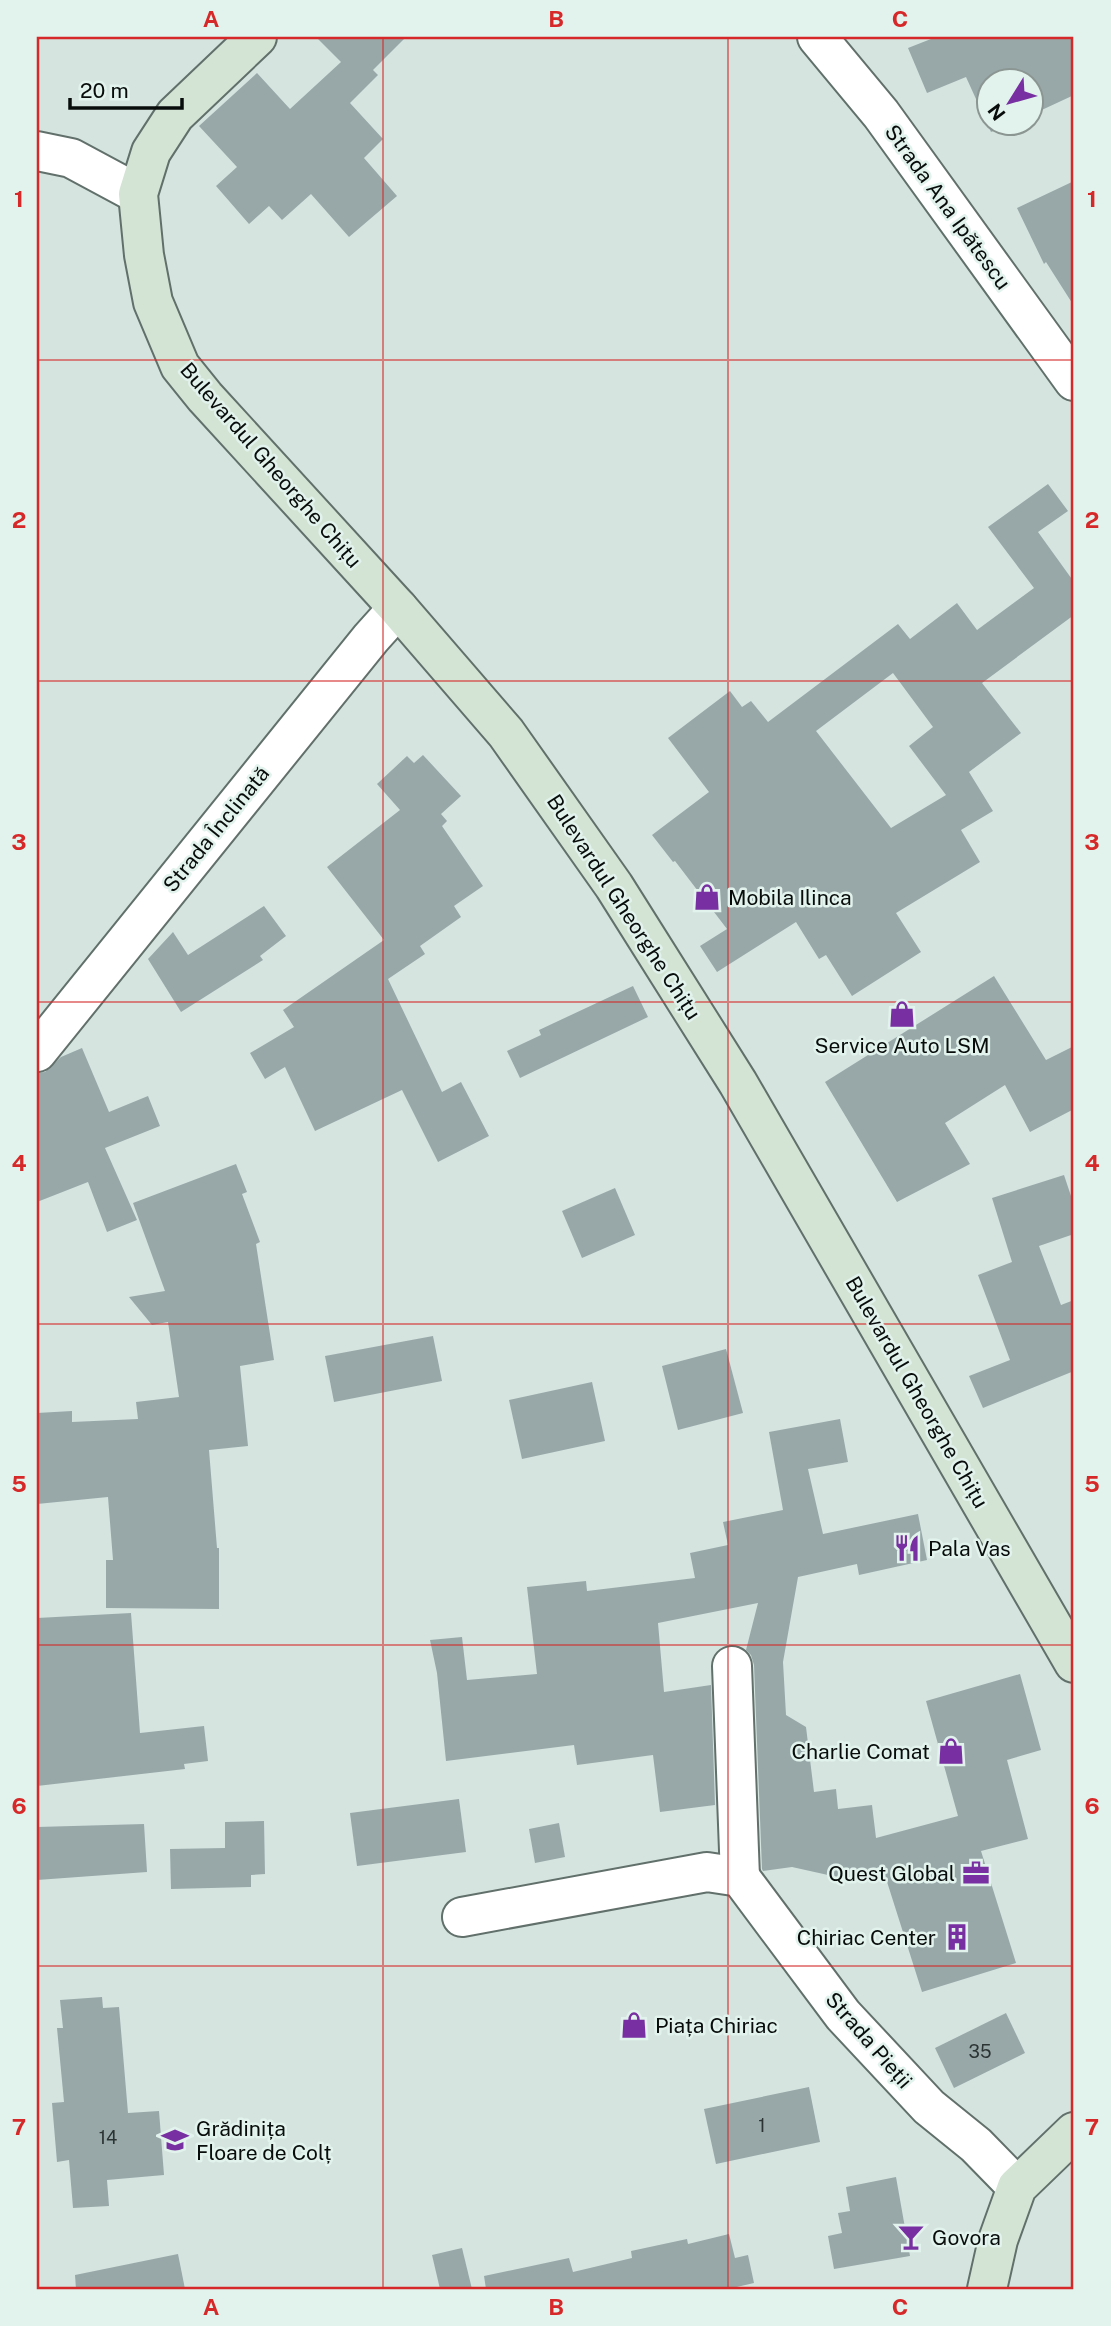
<svg xmlns="http://www.w3.org/2000/svg" width="1111" height="2326" font-family="'Public Sans',sans-serif">
	<style>
		.building { fill: #98a8a9; fill-rule: evenodd }
		.lines { fill: none; stroke-linecap: round; stroke-linejoin: round }
		.street-casing { stroke: #62706b; stroke-width: 42 }
		.secondary-casing { stroke: #62706b; stroke-width: 42 }
		.street { stroke: #fff; stroke-width: 38 }
		.secondary { stroke: #d3e3d4; stroke-width: 38 }
		.grid { fill: none; stroke: #d62828; stroke-width: 2; stroke-opacity: 0.55 }
		.labels { text-anchor: middle; dominant-baseline: central; stroke-width: 5; stroke-linejoin: round; paint-order: stroke }
		.number-label { font-size: 18px; fill: #2c3433 }
		.street-label { font-size: 21px; fill: #080d0c; stroke: #e2f2ec }
		.poi-label { font-size: 21px; fill: #080d0c; stroke: #e2f2ec; text-anchor: start }
		.neatline { fill: none; stroke: #d62828; stroke-width: 2.5 }
		.grid-label { font-size: 23px; text-anchor: middle; font-weight: bold; fill: #d62828 }
	</style>
	<rect width="100%" height="100%" fill="#d5e4df"/>
	<!-- building -->
	<g class="building">
		<path d="M316,37H406L373,70L378,75L350,103L383,139L364,158L397,196L349,237L311,194L282,220L269,206L249,224L216,186L237,167L199,126L257,73L290,109L341,62Z"/>
		<path d="M936,37H1074V95L1031,115V80H989V122H1013L991,132L966,77L927,93L908,48Z"/>
		<path d="M1074,181V306L1046,262L1044,264L1017,208Z"/>
		<path d="M1048,484L1068,511L1038,532L1074,582V615L982,683L1021,733L969,772L993,811L961,830L980,862L896,913L921,952L852,996L826,955L819,959L796,922L717,972L700,946L727,929L675,861L673,862L652,835L709,792L668,738L730,691L742,707L751,701L768,722L898,624L910,639L957,603L977,630L1034,588L988,527ZM893,673L933,727L909,746L946,795L891,828L816,731Z"/>
		<path d="M423,755L461,796L441,814L447,821L442,826L483,886L454,906L461,917L420,946L425,954L388,979L442,1092L461,1082L489,1136L438,1162L402,1090L315,1131L285,1067L265,1079L250,1053L294,1027L283,1010L384,940L327,867L400,810L377,784L407,756L414,763Z"/>
		<path d="M264,906L286,936L260,956L263,960L181,1012L148,959L173,932L188,955Z"/>
		<path d="M994,976L1046,1060L1074,1046V1109L1030,1132L1005,1085L945,1123L970,1164L897,1202L825,1082Z"/>
		<path d="M633,986L648,1017L520,1078L507,1051L541,1035L539,1030Z"/>
		<path d="M82,1048L109,1112L148,1096L160,1126L105,1148L137,1220L107,1232L88,1182L37,1202V1073L45,1072L61,1057Z"/>
		<path d="M236,1164L247,1192L242,1194L260,1242L256,1244L274,1360L240,1366L248,1446L209,1450L217,1548H219V1609L106,1608V1560H113L108,1497L37,1504V1413L72,1411V1422L138,1419L136,1402L179,1397L168,1322L152,1325L129,1297L165,1291L133,1203Z"/>
		<path d="M1064,1175L1074,1205V1234L1039,1246L1061,1305L1074,1300V1371L983,1408L969,1376L1010,1360L978,1275L1012,1262L992,1198Z"/>
		<path d="M615,1188L635,1235L582,1258L562,1211Z"/>
		<path d="M433,1336L442,1381L334,1402L325,1356Z"/>
		<path d="M726,1349L743,1413L678,1430L662,1366Z"/>
		<path d="M592,1382L605,1441L522,1459L509,1400Z"/>
		<path d="M840,1419L848,1462L808,1469L823,1534L918,1514L927,1560L859,1575L857,1564L798,1577L783,1662L786,1715L806,1727L814,1792L836,1789L838,1809L872,1805L876,1838L958,1816L926,1701L1020,1674L1041,1750L1007,1760L1028,1839L981,1851L1016,1963L922,1992L882,1866L846,1879L792,1867L763,1871L762,1869L754,1665L751,1655L746,1650L758,1603L658,1623L664,1692L711,1685L715,1805L660,1812L653,1755L577,1765L574,1745L446,1761L437,1673L430,1640L462,1637L467,1680L537,1674L527,1587L586,1581L587,1591L695,1578L690,1553L728,1545L723,1522L783,1510L769,1432Z"/>
		<path d="M131,1613L140,1733L204,1726L208,1761L184,1764L185,1769L37,1786V1696H39L37,1618Z"/>
		<path d="M459,1799L466,1852L357,1866L350,1813Z"/>
		<path d="M264,1821L265,1874L251,1875V1887L171,1889L170,1849L225,1848V1822Z"/>
		<path d="M559,1823L565,1857L535,1863L529,1829Z"/>
		<path d="M144,1824L147,1872L37,1880V1827Z"/>
		<path d="M102,1997L103,2008L119,2007L128,2113L159,2111L164,2175L107,2180L109,2206L73,2208L69,2160L57,2162L52,2103L64,2102L57,2028H63L60,2000Z"/>
		<path d="M1006,2013L1025,2053L954,2088L935,2048Z"/>
		<path d="M809,2087L820,2142L716,2164L704,2109Z"/>
		<path d="M896,2177L910,2256L834,2269L828,2236L842,2233L838,2213L850,2211L846,2187Z"/>
		<path d="M729,2234L735,2258L748,2255L754,2283L728,2289H486L484,2276L569,2258L573,2272L632,2258L631,2251L687,2239L688,2244Z"/>
		<path d="M462,2248L472,2289H440L432,2255Z"/>
		<path d="M178,2254L185,2289H76L75,2275Z"/>
	</g>
	<g class="lines">
		<defs>
			<g id="street">
				<path d="M817,37L881,114L1074,381"/>
				<path d="M37,151L71,158L138,194"/>
				<path d="M37,1052L371,638L398,608"/>
				<path d="M732,1666L740,1877"/>
				<path d="M462,1917L707,1872L740,1877L843,2015L929,2107L976,2145L1017,2187"/>
			</g>
			<g id="secondary">
				<path d="M257,37L175,115L151,152L138,194L144,255L153,302L180,366L205,397L398,608L506,733L614,886L738,1083L1074,1663"/>
				<path d="M987,2289L998,2240L1017,2187L1074,2132"/>
			</g>
		</defs>
		<!-- street casing -->
		<use href="#street" class="street-casing"/>
		<!-- secondary casing -->
		<use href="#secondary" class="secondary-casing"/>
		<!-- street -->
		<use href="#street" class="street"/>
		<!-- secondary -->
		<use href="#secondary" class="secondary"/>
	</g>
	<!-- grid -->
	<path class="grid" d="M383,37V2289M728,37V2289M37,360H1074M37,681H1074M37,1002H1074M37,1324H1074M37,1645H1074M37,1966H1074"/>
	<!-- icons -->
	<defs>
		<symbol id="shop-bare" viewBox="-9 -9 18 18"><path d="M-5-2.5h2.3a2.7 3.5 0 0 1 5.4 0H5L5.5 6h-11ZM-1.5-2.5h3a1.5 2.3 0 0 0-3 0Z" fill="#772fa1" stroke="#e2f2ec" stroke-width="2.5" paint-order="stroke"/></symbol>
		<symbol id="restaurant-bare" viewBox="-9 -9 18 18"><path d="M-5-6h1v4h1v-4h1v4h1v-4h1v5L-1.5 .5V6h-2V.5L-5-1ZM5-6V6H3V1.5H1.5Q1.5-4 5-6Z" fill="#772fa1" stroke="#e2f2ec" stroke-width="2.5" paint-order="stroke"/></symbol>
		<symbol id="office-bare" viewBox="-9 -9 18 18"><path d="M-6-3h4V-5.5h4V-3h4V5H-6ZM-1-4.5V-3h2v-1.5ZM-6 0V1H6V0Z" fill="#772fa1" stroke="#e2f2ec" stroke-width="2.5" paint-order="stroke"/></symbol>
		<symbol id="building-bare" viewBox="-9 -9 18 18"><path d="M-4-6H4V6H1V3H-1V6H-4ZM-2.5-4.3h1.7v1.8h-1.7ZM.8-4.3h1.7v1.8H.8ZM-2.5-1h1.7V.8h-1.7ZM.8-1h1.7V.8H.8Z" fill="#772fa1" stroke="#e2f2ec" stroke-width="2.5" paint-order="stroke"/></symbol>
		<symbol id="school-bare" viewBox="-9 -9 18 18"><path d="M0-5L7-2L0 1L-7-2ZM-4 1L0 2.5L4 1V4Q0 6-4 4Z" fill="#772fa1" stroke="#e2f2ec" stroke-width="2.5" paint-order="stroke"/></symbol>
		<symbol id="bar-bare" viewBox="-9 -9 18 18"><path d="M-6-5H6L.8 .8V4.5H3.5V6h-7V4.5H-.8V.8Z" fill="#772fa1" stroke="#e2f2ec" stroke-width="2.5" paint-order="stroke"/></symbol>
	</defs>
	<g fill-rule="evenodd">
		<use href="#shop-bare" x="688" y="878" width="38" height="38"/>
		<use href="#shop-bare" x="883" y="995" width="38" height="38"/>
		<use href="#restaurant-bare" x="888" y="1529" width="38" height="38"/>
		<use href="#shop-bare" x="932" y="1732" width="38" height="38"/>
		<use href="#office-bare" x="957" y="1854" width="38" height="38"/>
		<use href="#building-bare" x="938" y="1918" width="38" height="38"/>
		<use href="#shop-bare" x="615" y="2006" width="38" height="38"/>
		<use href="#school-bare" x="156" y="2121" width="38" height="38"/>
		<use href="#bar-bare" x="892" y="2218" width="38" height="38"/>
	</g>
	<g class="labels">
		<!-- number labels -->
		<g class="number-label">
			<text x="980" y="2051">35</text>
			<text x="762" y="2125">1</text>
			<text x="108" y="2137">14</text>
		</g>
		<!-- street labels -->
		<g class="street-label">
			<text transform="translate(948 207) rotate(54)">Strada Ana Ipătescu</text>
			<text transform="translate(271 465) rotate(49)">Bulevardul Gheorghe Chițu</text>
			<text transform="translate(216 829) rotate(-51)">Strada Înclinată</text>
			<text transform="translate(624 907) rotate(57)">Bulevardul Gheorghe Chițu</text>
			<text transform="translate(917 1392) rotate(60)">Bulevardul Gheorghe Chițu</text>
			<text transform="translate(869 2040) rotate(49)">Strada Pieții</text>
		</g>
		<!-- poi labels -->
		<g class="poi-label">
			<text x="728" y="897">Mobila Ilinca</text>
			<text x="902" y="1045" text-anchor="middle">Service Auto LSM</text>
			<text x="928" y="1548">Pala Vas</text>
			<text x="930" y="1751" text-anchor="end">Charlie Comat</text>
			<text x="955" y="1873" text-anchor="end">Quest Global</text>
			<text x="936" y="1937" text-anchor="end">Chiriac Center</text>
			<text x="655" y="2025">Piața Chiriac</text>
			<text x="196" y="2128">Grădinița<tspan x="196" dy="24">Floare de Colț</tspan></text>
			<text x="932" y="2237">Govora</text>
		</g>
	</g>
	<!-- border -->
	<rect width="1111" height="2326" fill="none" stroke="#e2f2ec" stroke-width="77"/>
	<!-- north arrow -->
	<g transform="translate(1010 102) rotate(233)"><circle r="33" fill="#e2f2ec" stroke="#8b9692" stroke-width="2"/>
	<path d="M0-5L12 26L0 18L-12 26Z" fill="#772fa1"/>
	<text y="-10" font-size="19" font-weight="bold" text-anchor="middle" fill="#080d0c">N</text>
	</g>
	<!-- scale -->
	<path d="M70 98v10h112v-10" fill="none" stroke="#080d0c" stroke-width="3.5"/>
	<text x="80" y="98" font-size="21" fill="#080d0c" stroke="#e2f2ec" stroke-width="5" paint-order="stroke">20 m</text>
	<rect x="38" y="38" width="1034" height="2250" class="neatline"/>
	<g class="grid-label">
		<text x="211" y="27">A</text>
		<text x="556" y="27">B</text>
		<text x="900" y="27">C</text>
		<text x="19" y="207">1</text>
		<text x="1092" y="207">1</text>
		<text x="19" y="528">2</text>
		<text x="1092" y="528">2</text>
		<text x="19" y="850">3</text>
		<text x="1092" y="850">3</text>
		<text x="19" y="1171">4</text>
		<text x="1092" y="1171">4</text>
		<text x="19" y="1492">5</text>
		<text x="1092" y="1492">5</text>
		<text x="19" y="1814">6</text>
		<text x="1092" y="1814">6</text>
		<text x="19" y="2135">7</text>
		<text x="1092" y="2135">7</text>
		<text x="211" y="2315">A</text>
		<text x="556" y="2315">B</text>
		<text x="900" y="2315">C</text>
	</g>
</svg>
